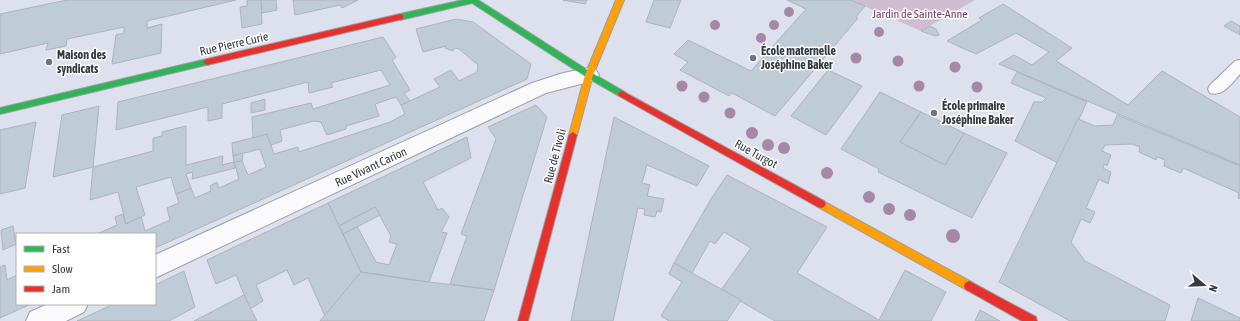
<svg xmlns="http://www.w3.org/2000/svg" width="1240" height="321" font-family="'Asap Condensed',sans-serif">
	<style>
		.green { fill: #cfbed1 }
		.building { fill: #bfccd6; stroke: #adb3bb }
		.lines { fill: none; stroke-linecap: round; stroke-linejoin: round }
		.lane-casing { stroke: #9b9ea8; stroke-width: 2 }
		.street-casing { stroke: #9b9ea8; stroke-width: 2 }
		.fast-casing { stroke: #9b9ea8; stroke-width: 2 }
		.slow-casing { stroke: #9b9ea8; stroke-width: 2 }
		.jam-casing { stroke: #9b9ea8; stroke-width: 2 }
		.lane { fill: #fafafc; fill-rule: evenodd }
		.street { fill: #fafafc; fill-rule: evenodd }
		.fast { fill: #30b455; fill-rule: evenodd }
		.slow { fill: #ff9f0a; fill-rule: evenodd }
		.jam { fill: #e5322d; fill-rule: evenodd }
		.tree { fill: #a787a7 }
		.poi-dot { fill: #6f747d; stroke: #fff; stroke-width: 1.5 }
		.labels { text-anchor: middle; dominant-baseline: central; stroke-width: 3; stroke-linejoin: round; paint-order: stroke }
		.park-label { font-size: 12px; fill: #7b3e6e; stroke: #fff }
		.street-label { font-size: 12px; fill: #353941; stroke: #fff }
		.poi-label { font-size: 12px; font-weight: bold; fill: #353941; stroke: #fff; text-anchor: start }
	</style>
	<rect width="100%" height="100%" fill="#dce1ed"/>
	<!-- green -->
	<path class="green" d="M850,0H975L921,31Z"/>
	<!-- building -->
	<g class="building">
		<path d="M67,0H236L147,21V28L162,24L161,53L112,64L116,35L124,33V27L67,39L66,46L46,50L48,43L0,54V14Z"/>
		<path d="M247,0H261L262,24L242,28L240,7L247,6Z"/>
		<path d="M261,0H276L277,10L262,13Z"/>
		<path d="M293,0H358L342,8L340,5L295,15Z"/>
		<path d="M563,0H587L585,4Z"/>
		<path d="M654,0H681L670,28L646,22Z"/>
		<path d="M787,0H850L865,6L856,17L858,18L775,116L732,93L729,96L680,70L688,62L674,54L688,40L751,71L806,9Z"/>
		<path d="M1003,4L1072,48L1056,61L1128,105L1162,71L1240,117V165L999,64L1014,55L1032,65L1049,52L1016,33L976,54L947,41L982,20L979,18Z"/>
		<path d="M456,19L473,22L531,64L527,79L155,248V234H97L117,225L115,217L123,214L126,224L141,216L145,231L170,220L167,208L179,203L176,194L191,188L195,198L211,191L210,186L217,182L219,188L239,179L234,162L242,161L248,175L266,167L260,149L233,156L232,143L267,134L274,154L298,147L299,152L390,122L405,114L401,105L440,87L434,79L451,70L459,81L477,72L478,65L459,49L455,48L453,51L445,48L446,46L423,52L416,29Z"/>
		<path d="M1231,21L1240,26V35L1224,26Z"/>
		<path d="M930,26L936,29L939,35L935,36L921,31Z"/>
		<path d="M383,37L396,57L392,60L410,90L404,93L410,101L401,105L396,97L375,104L379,116L346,126V129L327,135L321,122L314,121L280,130L282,141L271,145L267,134L253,138L252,117L311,103L313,109L390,85L381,70L331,83L333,87L309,93L308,82L222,104V118L208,121V107L116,130L118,102Z"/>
		<path d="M828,70L862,86L826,135L791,116Z"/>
		<path d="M1017,72L1087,102L1058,163L1015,141L1034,102H1042L1046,98L1011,83Z"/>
		<path d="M880,92L921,112L900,142L945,165L964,133L1007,153L972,218L878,172L879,169L841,149Z"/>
		<path d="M265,99V110L251,113V103Z"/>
		<path d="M536,105L547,117L494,290L450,284L467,236L461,234L496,139L488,127Z"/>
		<path d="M99,106L93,167L53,177L62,115Z"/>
		<path d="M921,112L964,133L945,165L900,142Z"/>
		<path d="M1117,115L1240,166V199L1238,198L1239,193L1183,168L1181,173L1164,166L1165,160L1157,157L1156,160L1139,152L1140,147L1132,144L1105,145L1102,151L1111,155L1107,166L1104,164L1103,168L1111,172L1108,184L1099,179L1086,208L1095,212L1090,223L1081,219L1071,242L1085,261L1170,305L1165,321H1070L999,282L1078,119L1095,126L1113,125Z"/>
		<path d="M614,117L709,166L697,186L647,165L642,183L650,185L647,196L664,199L661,212L657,211L655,217L644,215L645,209L638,208L613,321H571Z"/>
		<path d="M36,122L25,188L0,194V130Z"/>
		<path d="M186,126V165L223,156L222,165L234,162L235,168L192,179L193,172L186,174L191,188L176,194L171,177L136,187L145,215L126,224L118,192L90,200L93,167L153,151V138L162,136V132Z"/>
		<path d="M467,137L471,158L423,182L438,210L442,208L449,217L441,232L447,233L429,282L361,272L343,234L357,226L376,262L389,265L397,244L389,242L391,236L375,207L339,226L328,203Z"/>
		<path d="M243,153L242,161L234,162L233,156Z"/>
		<path d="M727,175L827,227L797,273L879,320L905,270L946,292L931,321H775L721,290L751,248L724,232L715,244L710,241L692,273L674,263L711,199Z"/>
		<path d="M328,203L361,272L325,316L308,278L294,285L287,270L256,285L263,301L250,309L236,275L216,284L207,260Z"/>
		<path d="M375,207L380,215L343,234L339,226Z"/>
		<path d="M13,226L16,244L3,250L1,230Z"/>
		<path d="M674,263L741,300L727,321H669L661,316L682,282L669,274Z"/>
		<path d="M5,265L7,280L17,275V304H31L0,318V267Z"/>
		<path d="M184,271L195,307L169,321H77L114,304H155V285Z"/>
		<path d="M361,272L405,279L494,290L484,321H320Z"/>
		<path d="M244,295L257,321H194Z"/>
		<path d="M1198,298L1240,318V321H1191Z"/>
		<path d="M980,310L1000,321H975Z"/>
	</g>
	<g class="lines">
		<defs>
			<path id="lane" d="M1240,60V74C1232,83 1223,97 1210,93L1208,89L1210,85L1235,61Z"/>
			<g id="street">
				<path d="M589,68L596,70L599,75L596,80L546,93L155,278V255L532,83L563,73Z"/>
				<path d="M48,304H88L84,312L66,321H26L30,312Z"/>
			</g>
			<g id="fast">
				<path d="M463,0H478L592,73L625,92L626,94L625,96H619L586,77L472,3L400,20L396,17L400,14Z"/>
				<path d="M207,59L211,62L210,64L0,114V108Z"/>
			</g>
			<g id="slow">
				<path d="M616,0H624L593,75L577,135L573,138L570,137L569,135L585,75Z"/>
				<path d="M821,200L973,283L974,286L973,289L969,291L965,289L818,207L816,204L818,201Z"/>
			</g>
			<g id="jam">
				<path d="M400,14L403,15V19L207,65L203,62L207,59Z"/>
				<path d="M622,91L824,201L826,204L824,207L821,208L818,207L619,96L618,94L619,92Z"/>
				<path d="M573,132L577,135L528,321H518L569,135Z"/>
				<path d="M969,281L1036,317L1037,321H1022L965,289L964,286L965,283Z"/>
			</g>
		</defs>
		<!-- lane casing -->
		<use href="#lane" class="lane-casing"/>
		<!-- street casing -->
		<use href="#street" class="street-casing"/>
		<!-- fast casing -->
		<use href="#fast" class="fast-casing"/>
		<!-- slow casing -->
		<use href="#slow" class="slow-casing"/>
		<!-- jam casing -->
		<use href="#jam" class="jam-casing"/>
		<!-- lane -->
		<use href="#lane" class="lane"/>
		<!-- street -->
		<use href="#street" class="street"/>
		<!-- fast -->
		<use href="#fast" class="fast"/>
		<!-- slow -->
		<use href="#slow" class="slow"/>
		<!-- jam -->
		<use href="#jam" class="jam"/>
	</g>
	<!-- trees -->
	<g class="tree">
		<circle cx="789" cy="12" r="5"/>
		<circle cx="715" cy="25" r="5"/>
		<circle cx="774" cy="25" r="5"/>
		<circle cx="879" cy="32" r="5"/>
		<circle cx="761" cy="38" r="5"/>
		<circle cx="856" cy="58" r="5.5"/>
		<circle cx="898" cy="61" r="5.5"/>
		<circle cx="955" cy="67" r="5.5"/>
		<circle cx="682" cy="86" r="5.5"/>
		<circle cx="919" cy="86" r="5.5"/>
		<circle cx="977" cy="87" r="5.5"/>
		<circle cx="704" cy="97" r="5.5"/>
		<circle cx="730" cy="113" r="5.5"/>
		<circle cx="752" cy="133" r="6"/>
		<circle cx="768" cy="145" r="6"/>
		<circle cx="784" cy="148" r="6"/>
		<circle cx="827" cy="173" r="6"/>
		<circle cx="869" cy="197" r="6"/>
		<circle cx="889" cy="209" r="6"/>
		<circle cx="910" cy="215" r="6"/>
		<circle cx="953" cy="236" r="7"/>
	</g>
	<!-- markers -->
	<g class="poi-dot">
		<circle cx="753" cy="58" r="4"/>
		<circle cx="49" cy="62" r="4"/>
		<circle cx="934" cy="113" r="4"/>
	</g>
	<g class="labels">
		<!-- park labels -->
		<g class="park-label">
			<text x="920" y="14">Jardin de Sainte-Anne</text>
		</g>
		<!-- street labels -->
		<g class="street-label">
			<text transform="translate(234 44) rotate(-13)">Rue Pierre Curie</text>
			<text transform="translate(756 154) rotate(29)">Rue Turgot</text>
			<text transform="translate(555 156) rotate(-75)">Rue de Tivoli</text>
			<text transform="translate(371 167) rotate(-25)">Rue Vivant Carion</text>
		</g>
		<!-- poi labels -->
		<g class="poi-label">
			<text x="761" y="51">École maternelle<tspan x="761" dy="14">Joséphine Baker</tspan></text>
			<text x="57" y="55">Maison des<tspan x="57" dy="14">syndicats</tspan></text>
			<text x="942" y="106">École primaire<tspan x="942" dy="14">Joséphine Baker</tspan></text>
		</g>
	</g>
	<!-- legend -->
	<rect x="16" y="233" width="140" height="72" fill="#ffffff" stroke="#aeb0b3"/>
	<rect x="24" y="246" width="20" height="6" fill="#30b455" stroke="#aeb0b3"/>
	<text x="52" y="253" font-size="12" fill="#353941">Fast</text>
	<rect x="24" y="266" width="20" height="6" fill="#ff9f0a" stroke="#aeb0b3"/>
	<text x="52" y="273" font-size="12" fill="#353941">Slow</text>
	<rect x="24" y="286" width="20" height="6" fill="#e5322d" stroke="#aeb0b3"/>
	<text x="52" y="293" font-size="12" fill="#353941">Jam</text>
	<!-- north arrow -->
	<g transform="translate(1204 285) rotate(109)" stroke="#ffffff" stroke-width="3" paint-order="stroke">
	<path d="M0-3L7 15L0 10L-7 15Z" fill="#353941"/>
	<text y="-6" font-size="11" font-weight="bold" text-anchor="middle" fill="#353941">N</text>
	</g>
</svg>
